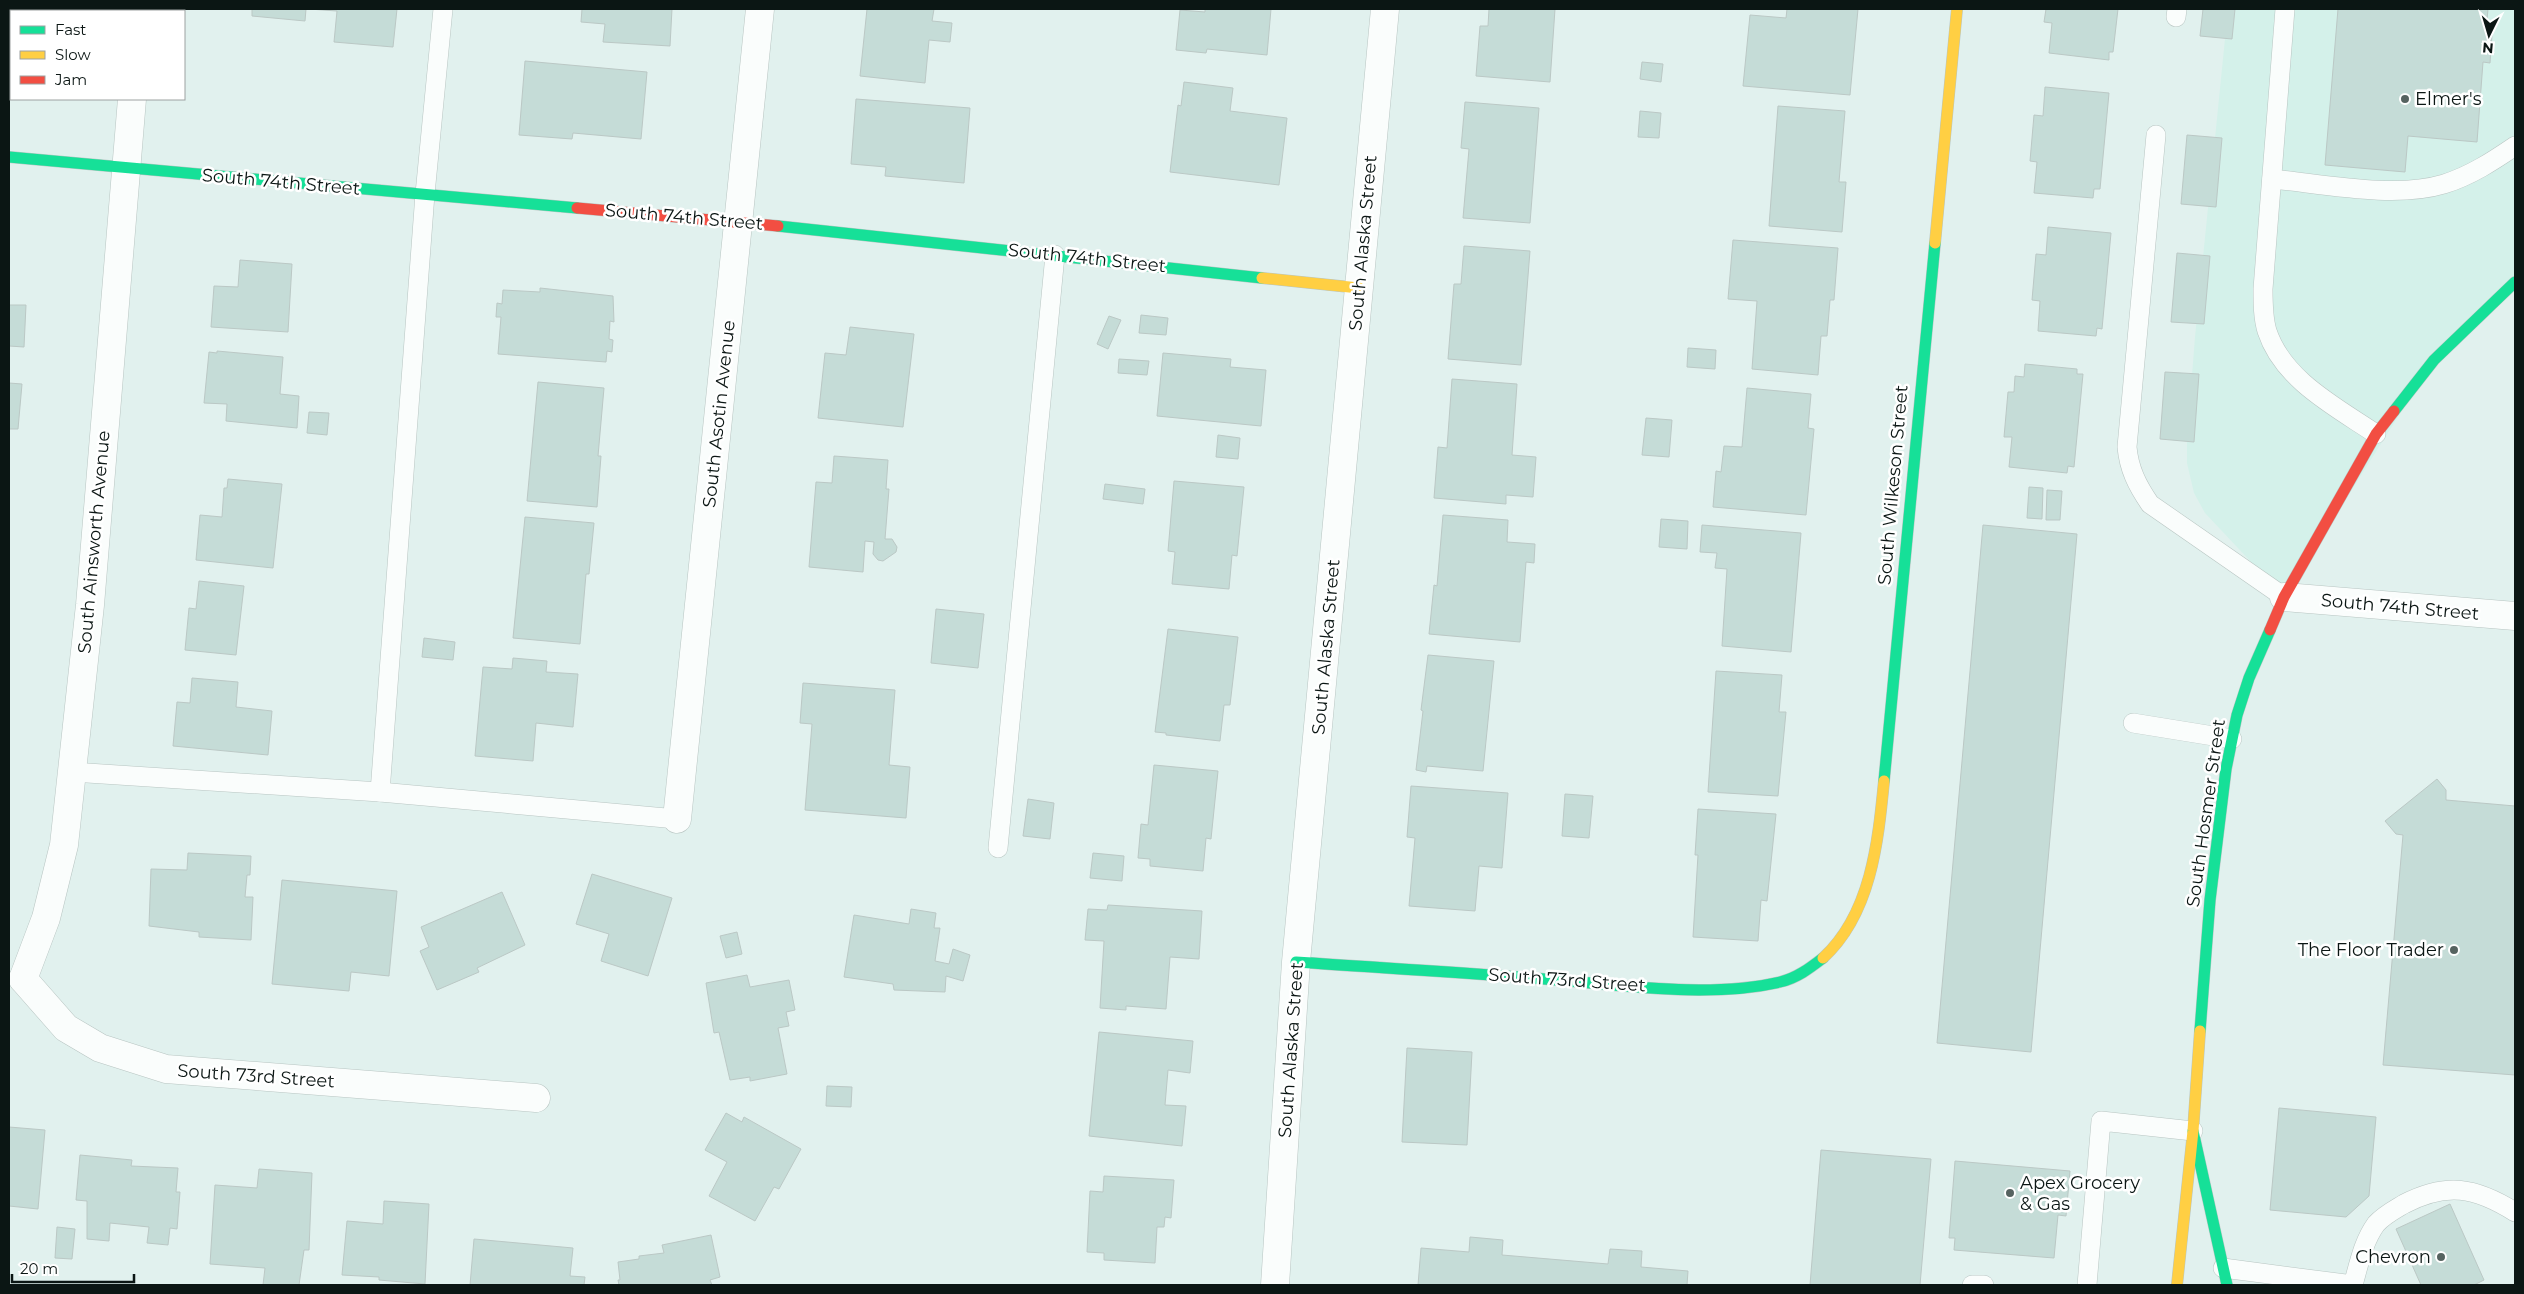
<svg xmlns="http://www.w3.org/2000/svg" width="2524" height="1294" font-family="Montserrat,sans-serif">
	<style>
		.built { fill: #d4f1ea }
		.building { fill: #c5dcd7; stroke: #bbc8c5 }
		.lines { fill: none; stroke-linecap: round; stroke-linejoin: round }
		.lane-casing { stroke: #b8c5c2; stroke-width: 20 }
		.street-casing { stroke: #b8c5c2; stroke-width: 29 }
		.fast-casing { stroke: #b8c5c2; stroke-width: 12 }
		.slow-casing { stroke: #b8c5c2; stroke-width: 12 }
		.jam-casing { stroke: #b8c5c2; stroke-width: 12 }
		.lane { stroke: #fafdfc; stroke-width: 19 }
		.street { stroke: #fafdfc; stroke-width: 28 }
		.fast { stroke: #16e098; stroke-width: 11 }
		.slow { stroke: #ffcf43; stroke-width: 11 }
		.jam { stroke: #f24e42; stroke-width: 11 }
		.poi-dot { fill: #566360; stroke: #fff; stroke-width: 2 }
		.labels { text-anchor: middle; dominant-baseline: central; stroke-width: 5; stroke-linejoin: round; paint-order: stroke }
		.poi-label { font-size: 18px; fill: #0b1614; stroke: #fff; text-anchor: start }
		.street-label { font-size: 18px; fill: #0b1614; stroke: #fff }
	</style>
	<rect width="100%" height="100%" fill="#e1f1ee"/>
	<!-- built -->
	<path class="built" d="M2228,9H2515V282L2434,360L2284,597L2205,513L2194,493L2187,463V439L2195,337Z"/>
	<!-- building -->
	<g class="building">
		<path d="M9,9H57V11H11V62L9,61Z"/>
		<path d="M252,9H306L305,21L252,16Z"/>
		<path d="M309,9H397L393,47L334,42L337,11Z"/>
		<path d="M582,9H672L670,46L603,42L605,24L581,22Z"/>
		<path d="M867,9H934L932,21L952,23L950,42L929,40L925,83L860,76Z"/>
		<path d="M1205,9H1271L1267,55L1207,49L1206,53L1176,50L1180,10L1205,12Z"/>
		<path d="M1489,9H1555L1550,82L1476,76L1480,26H1488Z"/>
		<path d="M1787,9H1858L1850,95L1743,86L1750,15L1786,18Z"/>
		<path d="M2046,9H2118L2113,52H2109V60L2049,53L2052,23L2044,22Z"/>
		<path d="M2203,9H2235L2232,39L2200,36Z"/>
		<path d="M2338,9H2488L2487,20L2493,21L2490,63L2483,62L2477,142L2408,136L2405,172L2325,165Z"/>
		<path d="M525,61L647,72L641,139L573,133L572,139L519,135Z"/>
		<path d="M1642,62L1663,64L1661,82L1640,79Z"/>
		<path d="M1184,82L1233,88L1230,111L1287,118L1279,185L1170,172L1178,105L1181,106Z"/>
		<path d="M2045,87L2109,93L2100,189H2094L2093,198L2034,193L2037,162L2030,161L2034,115L2043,116Z"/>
		<path d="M856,99L970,108L964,183L885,176L886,167L851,164Z"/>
		<path d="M1465,102L1539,108L1530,223L1463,218L1469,149L1461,148Z"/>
		<path d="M1778,106L1845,111L1839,182H1846L1842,232L1769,226Z"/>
		<path d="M1640,111L1661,113L1659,138L1638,137Z"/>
		<path d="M2187,135L2222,138L2216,207L2181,204Z"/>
		<path d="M2048,227L2111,233L2102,329L2097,328L2096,336L2038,331L2040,301L2032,300L2036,254L2046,255Z"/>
		<path d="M1733,240L1838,248L1834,300H1830L1827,336H1821L1818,375L1752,369L1757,301L1728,299Z"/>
		<path d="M1464,246L1530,251L1521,365L1448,359L1454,284H1461Z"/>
		<path d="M2177,253L2210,256L2204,324L2171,322Z"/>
		<path d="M240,260L292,264L288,332L211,327L214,286L238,287Z"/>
		<path d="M540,288L613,296L614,322L610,321L609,339L613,340L612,352L607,351L606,362L498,354L501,317H496L497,303L502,304L503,290L540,292Z"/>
		<path d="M9,305H26L24,347L9,346Z"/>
		<path d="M1141,315L1168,318L1166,335L1139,333Z"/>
		<path d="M1109,316L1121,320L1108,349L1097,344Z"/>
		<path d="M850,327L914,334L903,427L818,418L825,353L846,355Z"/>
		<path d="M1688,348L1716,350L1715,369L1687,367Z"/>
		<path d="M217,351L283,357L280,394L299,396L297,428L226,421L227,404L204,403L209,352L217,353Z"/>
		<path d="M1163,353L1231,359L1230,367L1266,370L1261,426L1157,416Z"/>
		<path d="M1119,359L1149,361L1147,375L1118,373Z"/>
		<path d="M2025,364L2077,369V374H2083L2074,467L2068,466L2067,473L2009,467L2012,437H2004L2008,392H2014L2015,376L2024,377Z"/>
		<path d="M2165,372L2199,374L2194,442L2160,439Z"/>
		<path d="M1452,379L1517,384L1512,455L1536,457L1533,497L1506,495V504L1434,498L1438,447L1447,448Z"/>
		<path d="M538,382L604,388L598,456H601L597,507L527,501Z"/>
		<path d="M9,383L22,384L18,429H9Z"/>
		<path d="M1747,388L1811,394L1808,428L1814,429L1806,515L1713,507L1716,471L1721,472L1724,446L1742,447Z"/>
		<path d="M309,412L329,413L327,435L307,433Z"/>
		<path d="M1646,418L1672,420L1669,457L1642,455Z"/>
		<path d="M1218,435L1240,438L1238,459L1216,457Z"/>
		<path d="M834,456L888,460L886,489H889L885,539H892L897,547L896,552L883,561L878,560L873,554L874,542L865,541L863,572L809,567L816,482L832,483Z"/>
		<path d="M228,479L282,484L273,568L196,560L200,515L222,517L224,488H227Z"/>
		<path d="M1174,481L1244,487L1237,556L1232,555L1229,589L1172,584L1175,552L1168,551Z"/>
		<path d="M1105,484L1145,489L1143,504L1103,499Z"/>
		<path d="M2029,487L2043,488L2042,519L2027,518Z"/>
		<path d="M2047,490L2062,491L2060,520H2046Z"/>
		<path d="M1443,515L1508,520L1507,542L1535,544L1534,563L1526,562L1520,642L1429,634L1434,585L1437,586Z"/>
		<path d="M525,517L594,523L589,574H586L580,644L513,638Z"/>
		<path d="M1661,519L1688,521L1687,549L1659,547Z"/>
		<path d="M1702,525L1801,533L1791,652L1722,646L1727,569L1715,568L1717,553L1700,552Z"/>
		<path d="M1983,525L2077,534L2031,1052L1937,1043Z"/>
		<path d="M199,581L244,586L236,655L185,650L189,608L196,609Z"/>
		<path d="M936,609L984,614L978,668L931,663Z"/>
		<path d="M1168,629L1238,637L1230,705H1224L1220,741L1166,735V733L1155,732Z"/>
		<path d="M424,638L455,642L453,660L422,657Z"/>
		<path d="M1428,655L1494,661L1483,771L1427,766L1426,772L1416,770L1423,711L1421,710Z"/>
		<path d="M513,658L547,661L546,672L578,674L573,727L536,723L533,761L475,756L483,667L512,669Z"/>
		<path d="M1716,671L1782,675L1779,712H1786L1778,796L1708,792Z"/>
		<path d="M192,678L238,682L236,707L272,711L268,755L173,746L177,702L190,703Z"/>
		<path d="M803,683L895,690L889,765L910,767L906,818L805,810L812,724L800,723Z"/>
		<path d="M1154,765L1218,771L1211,839L1206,838L1203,871L1150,866V859L1138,858L1141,824L1148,825Z"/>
		<path d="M2437,779L2446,790V800L2515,806V1075L2383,1065L2403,835L2396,834L2385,821Z"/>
		<path d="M1411,786L1508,793L1502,868L1479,866L1475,911L1409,906L1415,838L1407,837Z"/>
		<path d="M1565,794L1593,796L1589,838L1562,836Z"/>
		<path d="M1028,799L1054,803L1050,839L1023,836Z"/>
		<path d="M1698,809L1776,814L1767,901L1761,900L1758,941L1693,937L1698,855H1695Z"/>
		<path d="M188,853L251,856L250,875H247L245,897H253L251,940L199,937V932L149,926L151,869L187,870Z"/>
		<path d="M1093,853L1124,856L1122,881L1090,878Z"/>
		<path d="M592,874L672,898L648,976L601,961L609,934L576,924Z"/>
		<path d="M282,880L397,891L389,976L351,972L349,991L272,984Z"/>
		<path d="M502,892L525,945L477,968L479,972L437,990L420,951L429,947L421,927Z"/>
		<path d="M1108,905L1202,911L1199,959L1170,957L1166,1009L1126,1006V1010L1100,1008L1104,941L1085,940L1088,909L1107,910Z"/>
		<path d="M911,909L936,913L934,928H940L935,961L949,964L953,949L970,955L963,981L946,976L945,992L894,990L893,984L844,977L854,915L909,924Z"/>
		<path d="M737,932L742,954L726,958L720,936Z"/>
		<path d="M747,975L750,987L789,980L795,1010L786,1012L789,1026L778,1028L787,1074L750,1081V1077L730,1080L719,1032L714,1033L706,983Z"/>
		<path d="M1099,1032L1193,1041L1190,1073L1168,1070L1165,1105L1186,1106L1182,1146L1089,1136Z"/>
		<path d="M1407,1048L1472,1052L1467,1145L1402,1142Z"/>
		<path d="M827,1086L852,1087L851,1107L826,1106Z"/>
		<path d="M2279,1108L2376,1117L2369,1196L2346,1217L2270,1210Z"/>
		<path d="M726,1113L742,1122L744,1117L801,1149L779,1189L774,1187L755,1221L709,1196L727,1162L705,1150Z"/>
		<path d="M9,1127L45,1130L38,1209L9,1206Z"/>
		<path d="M1821,1150L1931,1159L1920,1285H1810Z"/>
		<path d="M80,1155L132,1160L131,1166L178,1168L176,1192H180L177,1229L170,1228L168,1245L147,1243L149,1227L110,1223L109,1241L87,1239V1201L76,1200Z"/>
		<path d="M1955,1161L2070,1171L2066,1216L2058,1215L2054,1258L1954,1250L1955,1238H1949Z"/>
		<path d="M259,1169L312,1173L309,1250H304L299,1285H263L265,1268L210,1264L215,1185L257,1188Z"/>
		<path d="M1104,1176L1174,1180L1171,1218L1165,1217L1164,1227H1157L1155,1263L1104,1260V1253L1087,1252L1090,1191L1103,1192Z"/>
		<path d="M384,1201L429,1204L425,1284L379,1280V1277L342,1275L347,1221L383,1224Z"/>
		<path d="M2450,1204L2484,1280L2474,1285H2421L2396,1229Z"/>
		<path d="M57,1227L75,1229L72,1259L55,1258Z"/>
		<path d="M711,1235L720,1277L710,1280L712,1285H619L618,1280H620L618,1262L639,1259V1256L664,1253L662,1245Z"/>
		<path d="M1470,1237L1503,1240L1502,1255L1608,1264L1610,1249L1642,1251L1641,1267L1688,1271L1687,1285H1418L1421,1248L1469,1252Z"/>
		<path d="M474,1239L573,1248L570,1276L585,1277L584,1285H470Z"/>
	</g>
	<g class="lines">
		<defs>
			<g id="lane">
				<path d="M2285,9L2263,289C2263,303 2263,318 2267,331C2283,380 2336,407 2376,434"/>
				<path d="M2176,17L2177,9"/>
				<path d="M2156,135L2127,447C2129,469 2137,485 2150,504L2284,597"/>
				<path d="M2272,179C2323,184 2395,199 2444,184C2470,176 2493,161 2515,146"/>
				<path d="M2133,723L2232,739"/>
				<path d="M72,772L380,792L677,819"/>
				<path d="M380,792L425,194L443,9"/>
				<path d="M998,848L1055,255"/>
				<path d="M2223,1268L2353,1285C2359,1264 2363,1242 2376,1224C2384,1215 2394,1210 2404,1204C2447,1182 2475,1187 2515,1212"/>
				<path d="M1972,1285H1984"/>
				<path d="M2087,1285L2101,1121L2193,1131"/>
			</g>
			<g id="street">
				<path d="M141,11V9"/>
				<path d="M2284,597L2515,616"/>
				<path d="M677,819L760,9"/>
				<path d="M23,979L46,918L64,845L90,605L132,99"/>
				<path d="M23,979L66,1028L100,1048L166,1069L536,1098"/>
				<path d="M1275,1285L1296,962L1385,9"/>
			</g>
			<g id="fast">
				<path d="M9,157L577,208"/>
				<path d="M778,226L1262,278"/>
				<path d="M2394,411L2434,360L2515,282"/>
				<path d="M1884,781L1935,243"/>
				<path d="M1296,962C1383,968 1470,973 1557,980C1628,986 1711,998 1780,982C1797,978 1810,968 1823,958"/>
				<path d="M2200,1031L2210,900L2226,769L2237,715L2249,678L2270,630"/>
				<path d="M2193,1131L2227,1285"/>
			</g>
			<g id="slow">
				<path d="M1935,243L1957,9"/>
				<path d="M1262,278L1359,288"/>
				<path d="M1823,958C1871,914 1878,843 1884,781"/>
				<path d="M2177,1285L2193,1131L2200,1031"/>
			</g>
			<g id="jam">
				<path d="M577,208L778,226"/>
				<path d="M2270,630L2284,597L2376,434L2394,411"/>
			</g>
		</defs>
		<!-- lane casing -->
		<use href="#lane" class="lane-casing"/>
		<!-- street casing -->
		<use href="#street" class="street-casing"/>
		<!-- fast casing -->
		<use href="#fast" class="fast-casing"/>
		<!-- slow casing -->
		<use href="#slow" class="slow-casing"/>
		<!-- jam casing -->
		<use href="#jam" class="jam-casing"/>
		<!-- lane -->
		<use href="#lane" class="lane"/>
		<!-- street -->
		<use href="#street" class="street"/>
		<!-- fast -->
		<use href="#fast" class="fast"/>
		<!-- slow -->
		<use href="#slow" class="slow"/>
		<!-- jam -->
		<use href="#jam" class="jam"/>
	</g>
	<!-- markers -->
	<g class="poi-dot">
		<circle cx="2405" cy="99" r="5"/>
		<circle cx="2454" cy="950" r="5"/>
		<circle cx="2010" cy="1193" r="5"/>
		<circle cx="2441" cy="1257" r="5"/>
	</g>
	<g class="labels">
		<!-- poi labels -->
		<g class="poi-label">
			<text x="2415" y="99">Elmer's</text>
			<text x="2444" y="950" text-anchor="end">The Floor Trader</text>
			<text x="2020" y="1183">Apex Grocery<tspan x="2020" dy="21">&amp; Gas</tspan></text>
			<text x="2431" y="1257" text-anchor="end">Chevron</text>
		</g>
		<!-- street labels -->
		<g class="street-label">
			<text transform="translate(281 182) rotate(5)">South 74th Street</text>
			<text transform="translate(684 217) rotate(5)">South 74th Street</text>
			<text transform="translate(1363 243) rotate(-85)">South Alaska Street</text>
			<text transform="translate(1087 258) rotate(6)">South 74th Street</text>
			<text transform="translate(719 414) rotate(-84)">South Asotin Avenue</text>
			<text transform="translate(1893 485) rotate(-85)">South Wilkeson Street</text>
			<text transform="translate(94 542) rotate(-85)">South Ainsworth Avenue</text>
			<text transform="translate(2400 607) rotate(5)">South 74th Street</text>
			<text transform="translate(1326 647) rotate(-85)">South Alaska Street</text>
			<text transform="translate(2206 813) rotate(-82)">South Hosmer Street</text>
			<text transform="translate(1567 980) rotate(4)">South 73rd Street</text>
			<text transform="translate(1291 1050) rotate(-86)">South Alaska Street</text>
			<text transform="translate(256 1076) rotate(4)">South 73rd Street</text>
		</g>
	</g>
	<!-- border -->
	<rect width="2524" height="1294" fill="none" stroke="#0b1614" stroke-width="20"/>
	<!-- legend -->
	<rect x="10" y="10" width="175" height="90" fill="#ffffff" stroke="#9da2a1"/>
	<rect x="20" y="26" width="25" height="8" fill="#16e098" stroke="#9da2a1"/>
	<text x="55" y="35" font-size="15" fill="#0b1614">Fast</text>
	<rect x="20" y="51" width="25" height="8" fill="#ffcf43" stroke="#9da2a1"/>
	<text x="55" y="60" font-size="15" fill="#0b1614">Slow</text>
	<rect x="20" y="76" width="25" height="8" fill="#f24e42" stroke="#9da2a1"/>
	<text x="55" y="85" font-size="15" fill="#0b1614">Jam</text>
	<!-- north arrow -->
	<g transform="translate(2489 35) rotate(185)" stroke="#ffffff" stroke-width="4" paint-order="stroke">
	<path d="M0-4L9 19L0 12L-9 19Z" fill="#0b1614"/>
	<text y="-8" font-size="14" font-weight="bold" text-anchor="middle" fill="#0b1614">N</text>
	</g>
	<!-- scale -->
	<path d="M12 1274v8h122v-8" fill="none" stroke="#0b1614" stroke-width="2.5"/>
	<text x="20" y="1274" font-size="15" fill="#0b1614" stroke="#ffffff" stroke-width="4" paint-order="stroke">20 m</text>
</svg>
